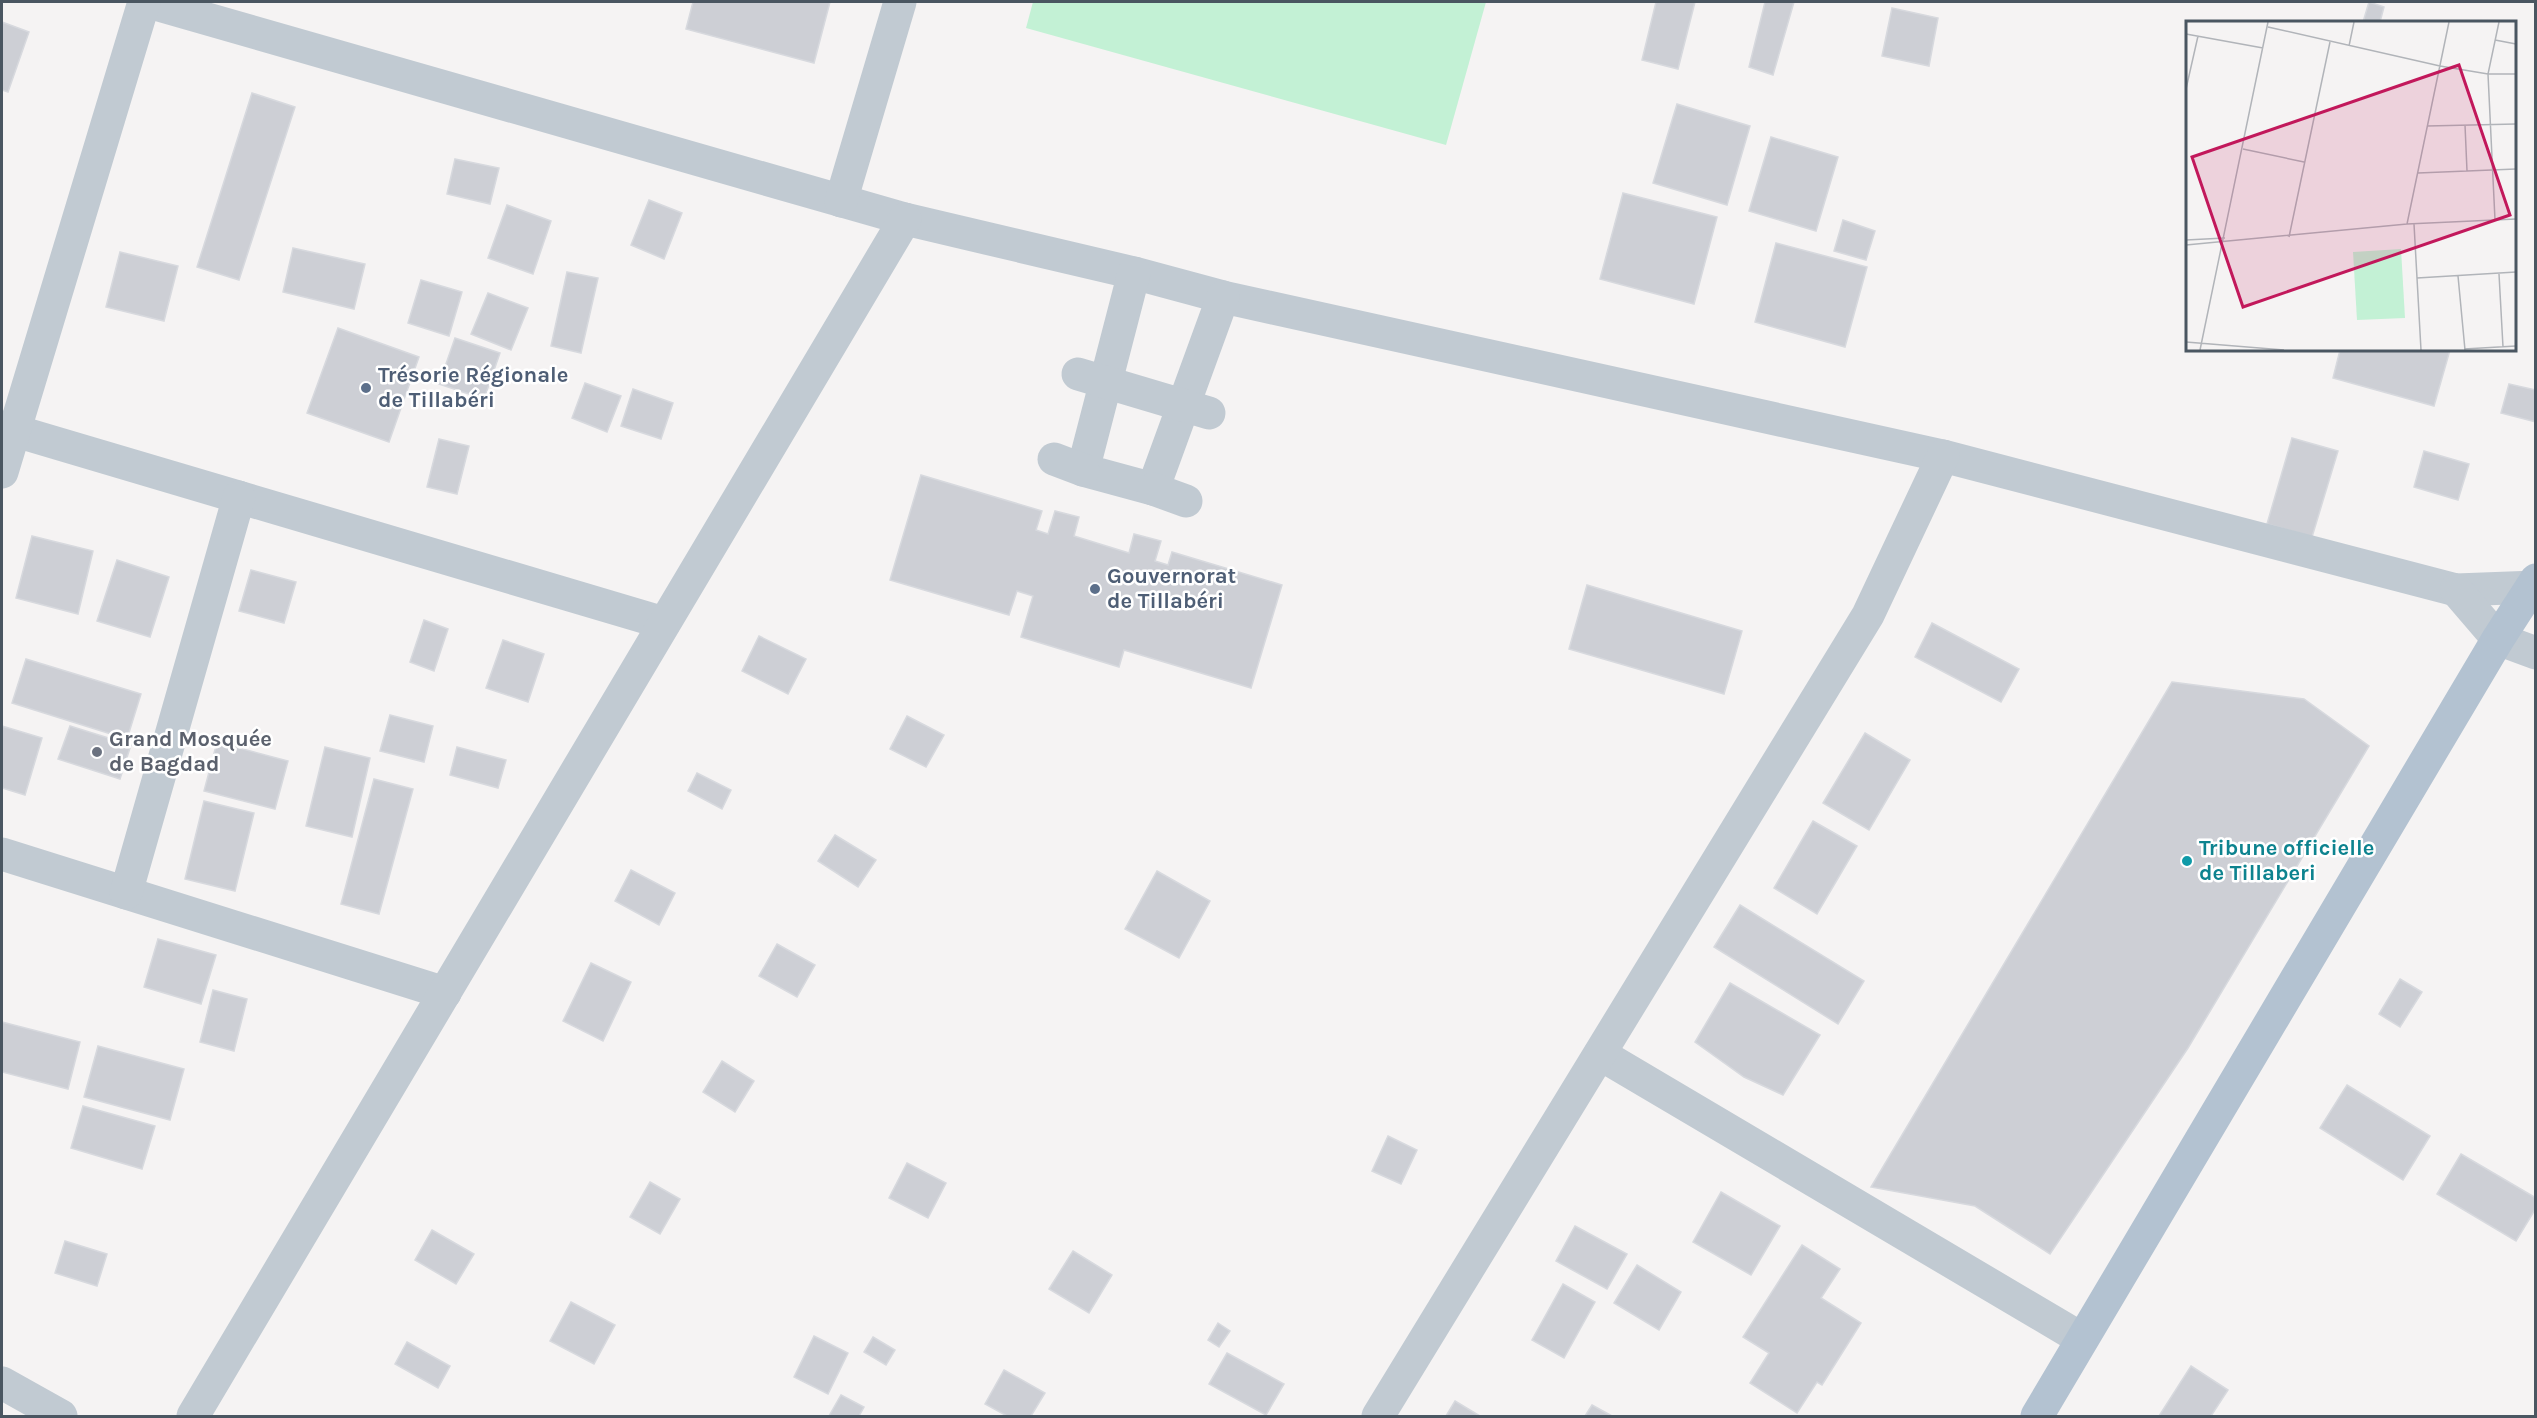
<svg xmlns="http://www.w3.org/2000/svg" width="2537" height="1418" font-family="Karla,sans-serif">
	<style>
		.green { fill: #c3f1d5 }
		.building { fill: #cdcfd5; stroke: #d7d9de; stroke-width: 1.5 }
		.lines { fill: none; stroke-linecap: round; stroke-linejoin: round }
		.minor { stroke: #c1cad2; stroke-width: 33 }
		.major { stroke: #b3c2d1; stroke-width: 33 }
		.service-dot { fill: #5c6f8a; stroke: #fff; stroke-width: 2 }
		.worship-dot { fill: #6b7280; stroke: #fff; stroke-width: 2 }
		.culture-dot { fill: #0f9aa8; stroke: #fff; stroke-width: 2 }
		.labels { text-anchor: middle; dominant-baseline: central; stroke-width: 5; stroke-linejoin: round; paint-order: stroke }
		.service-label { font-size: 22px; font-weight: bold; fill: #4e5e75; stroke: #fff; text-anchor: start }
		.worship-label { font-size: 22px; font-weight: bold; fill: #5b616d; stroke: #fff; text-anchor: start }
		.culture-label { font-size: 22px; font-weight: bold; fill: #0d838f; stroke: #fff; text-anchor: start }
		.inset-road { fill: none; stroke: #b1b4b9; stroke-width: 1.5 }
		.view { fill: #c2185b; fill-opacity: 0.15; stroke: #c2185b; stroke-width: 3 }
		.inset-edge { fill: none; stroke: #4a5661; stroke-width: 3 }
	</style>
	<rect width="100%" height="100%" fill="#f5f3f3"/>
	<!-- green -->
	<path class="green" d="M1033,2H1486L1446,145L1026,28Z"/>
	<!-- building -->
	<g class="building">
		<path d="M693,2H830L814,63L686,29Z"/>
		<path d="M1656,2H1695L1678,69L1642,60Z"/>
		<path d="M1765,2H1794L1773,75L1749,67Z"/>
		<path d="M2369,2L2384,7L2380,22H2363Z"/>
		<path d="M1892,8L1938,18L1929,66L1882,56Z"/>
		<path d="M2,22L29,32L8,92L2,90Z"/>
		<path d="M252,93L295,107L239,280L197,267Z"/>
		<path d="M1677,104L1750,126L1727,205L1653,183Z"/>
		<path d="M1771,137L1838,157L1816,231L1749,211Z"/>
		<path d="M455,159L499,168L490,204L447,194Z"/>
		<path d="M1623,193L1717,217L1694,304L1600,279Z"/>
		<path d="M649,200L682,213L664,259L631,245Z"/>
		<path d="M507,205L551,221L533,274L488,258Z"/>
		<path d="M1843,220L1875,231L1866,260L1834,251Z"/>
		<path d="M1776,243L1867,267L1845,347L1755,322Z"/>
		<path d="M293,248L365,264L354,309L283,292Z"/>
		<path d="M120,252L178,266L164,321L106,307Z"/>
		<path d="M567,272L598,278L581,353L551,346Z"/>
		<path d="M421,280L462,292L449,336L408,323Z"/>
		<path d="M488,293L528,308L511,350L471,334Z"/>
		<path d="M338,328L419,357L389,442L307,413Z"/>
		<path d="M455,338L500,353L484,399L439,384Z"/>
		<path d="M2340,350H2450L2434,406L2333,378Z"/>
		<path d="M585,383L621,396L607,432L572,418Z"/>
		<path d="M2509,384L2536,390V422L2501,413Z"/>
		<path d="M633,389L673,403L661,439L621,426Z"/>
		<path d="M2292,438L2338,451L2312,537L2267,524Z"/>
		<path d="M439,439L469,446L457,494L427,487Z"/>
		<path d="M2424,451L2469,464L2458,500L2414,487Z"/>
		<path d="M921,475L1042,511L1036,530L1048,534L1055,511L1079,517L1074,536L1129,553L1134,534L1161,541L1155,561L1168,565L1172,552L1282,585L1251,688L1124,650L1119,667L1021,637L1033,596L1017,591L1009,615L890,580Z"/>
		<path d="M32,536L93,551L78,614L16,598Z"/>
		<path d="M117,560L169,577L150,637L97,621Z"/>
		<path d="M251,570L296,582L284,623L239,611Z"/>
		<path d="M1587,585L1742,631L1724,694L1569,649Z"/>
		<path d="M424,620L448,629L434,671L410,662Z"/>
		<path d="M1932,623L2019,669L2001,702L1915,657Z"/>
		<path d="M759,636L806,659L788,694L742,671Z"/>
		<path d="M503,640L544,654L528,702L486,688Z"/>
		<path d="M26,659L141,694L127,739L12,703Z"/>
		<path d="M2172,682L2304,699L2369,746L2188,1048L2050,1254L1975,1206L1871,1187Z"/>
		<path d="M390,715L433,726L424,762L380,751Z"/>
		<path d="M907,716L944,735L926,767L890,749Z"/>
		<path d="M2,726L42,738L25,795L2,788Z"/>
		<path d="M70,726L131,745L120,779L58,759Z"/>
		<path d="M1865,733L1910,760L1869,830L1823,803Z"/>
		<path d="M217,742L288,761L275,809L204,791Z"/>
		<path d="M325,747L370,758L352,837L306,826Z"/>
		<path d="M457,747L506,760L498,788L450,775Z"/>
		<path d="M697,773L731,790L722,809L688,791Z"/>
		<path d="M374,779L413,789L379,914L341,904Z"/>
		<path d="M204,801L254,813L235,891L185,879Z"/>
		<path d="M1813,821L1857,846L1817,914L1774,888Z"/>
		<path d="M835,835L876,860L858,887L818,861Z"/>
		<path d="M631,870L675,893L659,925L615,901Z"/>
		<path d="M1157,871L1210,901L1179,958L1125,929Z"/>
		<path d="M1740,905L1864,981L1838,1024L1714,947Z"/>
		<path d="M158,939L216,955L201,1004L144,987Z"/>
		<path d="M777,944L815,965L797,997L759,976Z"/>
		<path d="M591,963L631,982L603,1041L563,1021Z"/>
		<path d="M2400,979L2422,992L2400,1027L2379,1014Z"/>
		<path d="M1730,983L1820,1035L1783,1095L1744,1077L1695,1042Z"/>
		<path d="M213,990L247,999L234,1051L200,1042Z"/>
		<path d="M2,1022L80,1042L68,1089L2,1072Z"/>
		<path d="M98,1046L184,1069L170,1120L84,1097Z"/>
		<path d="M722,1061L754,1081L735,1112L703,1092Z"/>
		<path d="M2347,1085L2430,1136L2403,1180L2320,1128Z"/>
		<path d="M83,1106L155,1126L142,1169L71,1148Z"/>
		<path d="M1388,1136L1417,1150L1401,1184L1372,1171Z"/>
		<path d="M2461,1154L2536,1198V1208L2516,1241L2437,1194Z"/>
		<path d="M907,1163L946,1183L928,1218L889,1198Z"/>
		<path d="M650,1182L680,1199L660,1234L630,1217Z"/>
		<path d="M1721,1192L1780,1226L1751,1275L1693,1242Z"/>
		<path d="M1575,1226L1627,1254L1607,1289L1556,1261Z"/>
		<path d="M432,1230L474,1254L456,1284L415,1260Z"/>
		<path d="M65,1241L107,1254L97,1286L55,1273Z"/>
		<path d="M1802,1245L1840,1269L1821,1298L1861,1323L1822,1385L1817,1382L1797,1413L1750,1383L1769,1353L1743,1337Z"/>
		<path d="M1073,1251L1112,1275L1089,1313L1049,1289Z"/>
		<path d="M1637,1265L1681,1292L1659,1330L1614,1303Z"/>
		<path d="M1563,1284L1595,1302L1564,1358L1532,1340Z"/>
		<path d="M571,1302L615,1325L594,1364L550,1341Z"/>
		<path d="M1218,1323L1230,1331L1219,1347L1208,1340Z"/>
		<path d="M814,1336L848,1353L828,1394L794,1377Z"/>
		<path d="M873,1337L895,1350L886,1365L864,1352Z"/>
		<path d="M407,1342L450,1366L438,1388L395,1364Z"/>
		<path d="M1227,1353L1284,1384L1266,1415L1209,1384Z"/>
		<path d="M2191,1366L2228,1390L2211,1416H2159Z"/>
		<path d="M1004,1370L1045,1393L1031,1416H1007L985,1404Z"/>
		<path d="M841,1395L864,1407L859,1416H829Z"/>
		<path d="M1455,1401L1480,1416H1446Z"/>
		<path d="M1592,1405L1612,1416H1585Z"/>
	</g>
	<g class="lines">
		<!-- minor -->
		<g class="minor">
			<path d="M148,2L905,219L1134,273L1223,297L1943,456L2456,590L2536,587"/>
			<path d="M841,201L900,2"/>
			<path d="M1134,273L1083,470L1153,489L1223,297"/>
			<path d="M1078,374L1209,413"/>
			<path d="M2,427L664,623"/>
			<path d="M1054,459L1083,470"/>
			<path d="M2,472L144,2"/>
			<path d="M1153,489L1186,501"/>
			<path d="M2456,590L2498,639L2536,653"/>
			<path d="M2,854L445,993"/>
			<path d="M126,893L239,497"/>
			<path d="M1600,1054L2082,1339"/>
			<path d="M2,1383L61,1416"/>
			<path d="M193,1416L905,219"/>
			<path d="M1378,1416L1868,615L1943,456"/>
		</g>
		<!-- major -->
		<path class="major" d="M2037,1416L2498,639L2536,580"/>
	</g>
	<!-- markers -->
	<g class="service-dot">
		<circle cx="366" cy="388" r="6"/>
		<circle cx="1095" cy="589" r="6"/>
	</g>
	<circle class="worship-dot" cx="97" cy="752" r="6"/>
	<circle class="culture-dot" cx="2187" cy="861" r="6"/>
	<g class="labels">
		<!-- service labels -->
		<g class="service-label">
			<text x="378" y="375">Trésorie Régionale<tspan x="378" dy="25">de Tillabéri</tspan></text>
			<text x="1107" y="576">Gouvernorat<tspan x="1107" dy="25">de Tillabéri</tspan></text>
		</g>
		<!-- worship labels -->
		<g class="worship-label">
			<text x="109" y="739">Grand Mosquée<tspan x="109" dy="25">de Bagdad</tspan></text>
		</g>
		<!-- culture labels -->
		<g class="culture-label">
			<text x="2199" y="848">Tribune officielle<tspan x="2199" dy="25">de Tillaberi</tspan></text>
		</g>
	</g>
	<!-- overview -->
	<g transform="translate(2186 21)">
		<rect width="330" height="330" fill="#f5f3f3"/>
		<path d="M215,228L219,297L171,299L167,231Z" fill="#c3f1d5"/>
		<path class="inset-road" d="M82,6L254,45L302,53H330M0,13L77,27M309,19L330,23M163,25L168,1M0,68L12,15M279,104L281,150M241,105L330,103M57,128L118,141M232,152L330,148M309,199L302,53L313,1M221,203L263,1M228,203L235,329M103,216L144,21M0,219L39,217M0,224L221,203L330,198M313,253L317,326M272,255L279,329M231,257L330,251M0,321L98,329M278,328L330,325M14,329L82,1"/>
		<path class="view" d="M273,44L324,194L57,286L6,136Z"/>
		<rect width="330" height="330" class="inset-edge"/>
	</g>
	<!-- border -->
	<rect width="2537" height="1418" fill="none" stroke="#4a5661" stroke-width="6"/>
</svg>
